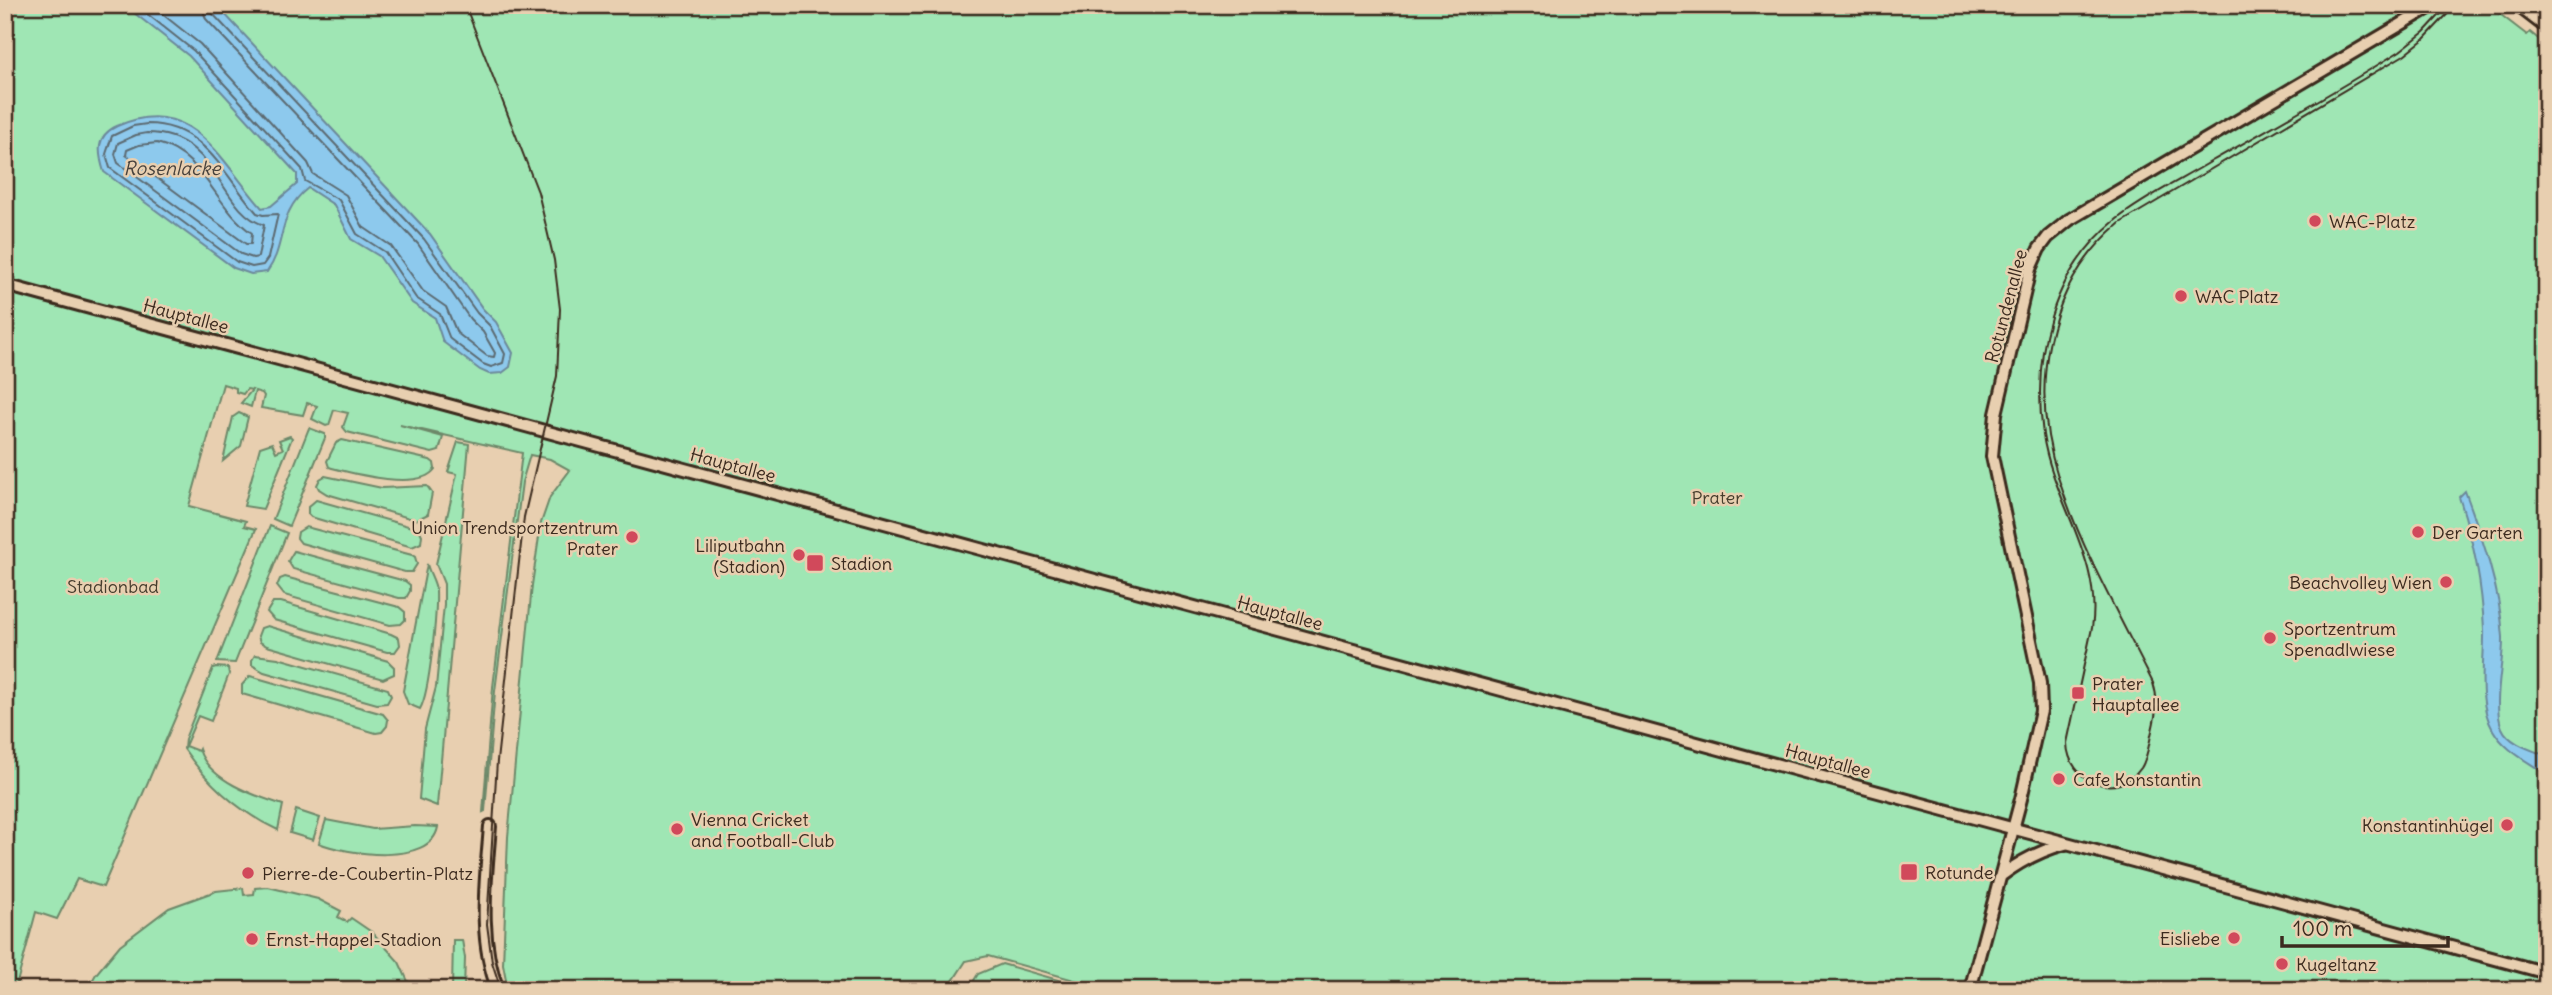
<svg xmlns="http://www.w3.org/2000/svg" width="2552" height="995" font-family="Delius,sans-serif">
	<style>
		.green { fill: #9fe6b4; stroke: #6d8869; stroke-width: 2 }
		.water { fill: #8dc9ed; stroke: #6c899a; stroke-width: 2 }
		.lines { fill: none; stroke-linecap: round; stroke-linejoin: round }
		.shore { stroke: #5c6a71; stroke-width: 2 }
		.street-casing { stroke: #3b2a1e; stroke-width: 16 }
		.street { stroke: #e8cfb0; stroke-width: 10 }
		.tram { stroke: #3b2a1e; stroke-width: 2 }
		.poi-dot { fill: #d1495b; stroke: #e8cfb0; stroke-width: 2.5 }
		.labels { text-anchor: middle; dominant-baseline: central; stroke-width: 5; stroke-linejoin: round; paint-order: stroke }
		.poi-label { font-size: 18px; fill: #3b2a1e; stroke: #e8cfb0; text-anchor: start }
		.street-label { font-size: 18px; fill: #3b2a1e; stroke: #e8cfb0 }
		.park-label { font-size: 18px; fill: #453d2d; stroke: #e8cfb0 }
		.water-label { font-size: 19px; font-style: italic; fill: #47423d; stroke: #e8cfb0 }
	</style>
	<rect width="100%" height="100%" fill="#e8cfb0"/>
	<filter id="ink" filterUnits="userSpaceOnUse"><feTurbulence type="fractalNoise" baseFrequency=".0143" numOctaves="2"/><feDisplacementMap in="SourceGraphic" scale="14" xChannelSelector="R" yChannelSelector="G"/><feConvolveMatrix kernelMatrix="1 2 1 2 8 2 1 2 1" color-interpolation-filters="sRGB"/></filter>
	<g filter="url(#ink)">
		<!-- green -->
		<g class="green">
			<path d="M5,5H2488L2527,35L2530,32L2547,46V990H1110L988,956L966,961L947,990H508L503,964L508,837L532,585L541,523L550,497L570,470L550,459L530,455L522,482L495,691L485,811L483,812L493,687L522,453L400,425L443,437L439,451L432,453L347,432L343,427L348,413L334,410L329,425L326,426L312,419L317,406L307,403L303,415L261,408L264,396L262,393L255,391L251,407L241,403L252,390L247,389L243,394L236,392V388L223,384L189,506L246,521L244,526L256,529L103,887L77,879L57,919L36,912L15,990H5Z"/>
			<path d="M239,413L248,417L241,446L223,461L233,417Z"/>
			<path d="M309,428L325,434V438L289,526L273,519Z"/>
			<path d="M290,436L292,438L263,509L244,506L260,447L272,443L276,452L283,449L279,440Z"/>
			<path d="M342,440L430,460L434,463L435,469C420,491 355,474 332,468L329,467L327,461L336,443Z"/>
			<path d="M458,442L469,444L437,806L419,799L425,729L436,687L444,605V584L436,564L457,474L448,472Z"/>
			<path d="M325,476L382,488L427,486L432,493L428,514L416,520L327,494L319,489L317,485L320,479Z"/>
			<path d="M316,500L419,529L422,535L421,543L412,547L311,517L308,514V507Z"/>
			<path d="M270,526L287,533L235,663L217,662Z"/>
			<path d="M306,527L412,555L415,557L417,564L412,572H405L301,543L297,538L298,532Z"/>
			<path d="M294,551L405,581L410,585V591L406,598H399L293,569L288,561Z"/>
			<path d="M427,564C429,573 435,581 436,590C437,612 430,692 420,709L408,704L403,691Z"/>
			<path d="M285,577L399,607L405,612V620L401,624L390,625L284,595L277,586L280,579Z"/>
			<path d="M273,602H281L391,634L399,638L400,645L395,652H387L274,620L267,612Z"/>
			<path d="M267,626L388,661L394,667V674L383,679L267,646L260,642L258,636L261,628Z"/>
			<path d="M255,655L278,658L388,689L391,696L387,703L377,704L264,672L252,665V660Z"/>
			<path d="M216,667L228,668L229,674L211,721L198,716L185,746L198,751L199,749C208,780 255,796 283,805L278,830C239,812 208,784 184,749L185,739L213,668Z"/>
			<path d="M250,676L383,714L388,720L387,726L382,732L376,733L242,694V685Z"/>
			<path d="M296,810L320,818L313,840L290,833Z"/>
			<path d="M326,820L373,829L415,826L438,827C431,867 345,854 319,843Z"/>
			<path d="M268,887L318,899L341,911L338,917L347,922L351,918L373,933L399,962L412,990H87L96,974L120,945L169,908L216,891L243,888L244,895L254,894L255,888Z"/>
			<path d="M453,940H462L465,958L464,990H452Z"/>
			<path d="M1002,964L1093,990H968L978,974Z"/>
		</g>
		<!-- water -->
		<g class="water">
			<path d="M124,5H213L222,11L430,234L483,309L496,322L513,353L510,367L502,373L489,374L480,370L443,342L435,318L412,303L379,256L351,239L334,205L308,188C276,213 287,245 267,272L251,274L234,268L104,172C98,153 95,136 117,126C192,92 221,162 262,208L271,206L297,184V174L189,56Z"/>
			<path d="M2465,491C2482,537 2500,588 2503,637C2504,663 2492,704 2502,728C2509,744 2532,750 2547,756V775C2528,761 2505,751 2493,730C2476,700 2485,662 2484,629C2482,584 2473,539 2459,497Z"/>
		</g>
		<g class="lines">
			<!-- shore -->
			<g class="shore">
				<path d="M136,5L194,51L302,169L305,181L339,200L357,234L385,252L416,298L440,314L450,339L483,364L491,367L503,363L505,354L490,326L477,313L424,239L212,13L210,5"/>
				<path d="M151,5L200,44L308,163L313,174L346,195L363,227L391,246L423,291L446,307L457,333L487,356L494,357L495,353L483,332L470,319L418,244L206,19L201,5"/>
				<path d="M147,124C205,124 224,176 257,213L263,215L278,214L268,258L263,265L252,267L237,262L110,168L106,154L112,136L133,126Z"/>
				<path d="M147,133C218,133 218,210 264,225L258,257L253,258L241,254L118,163L115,154L118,143L136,135Z"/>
				<path d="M157,143C205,155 215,208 252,233L251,244H246L126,155L127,150L139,145Z"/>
			</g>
			<defs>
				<g id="street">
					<path d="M2517,5L2547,28"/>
					<path d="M5,285L2547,973"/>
					<path d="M490,826C486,880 477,937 498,990"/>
					<path d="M2002,875C2021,861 2042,850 2065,844"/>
					<path d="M1970,990L2021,799L2041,711L2040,683L1992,456L1996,414L2030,269L2039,249L2048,237L2069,220L2434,5"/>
				</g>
			</defs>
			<!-- street casing -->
			<use href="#street" class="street-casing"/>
			<!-- street -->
			<use href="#street" class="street"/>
			<!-- tram -->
			<g class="tram">
				<path d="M465,5L538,192L554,260L560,309L557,376L524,517L497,761L487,924L492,962L501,990"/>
				<path d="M2449,5L2424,32L2400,51C2339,90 2275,125 2212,161C2181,180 2146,196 2117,219C2051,272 2032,354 2043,435C2053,502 2103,560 2092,628L2067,743C2068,782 2117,802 2141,768C2148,757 2149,743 2152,731C2156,714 2159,700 2153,683C2120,617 2082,551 2059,480C2029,389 2044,287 2120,223L2404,55L2424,39L2456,5"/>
			</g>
		</g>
	</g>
	<!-- markers -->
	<g class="poi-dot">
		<circle cx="2315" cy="221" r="7"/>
		<circle cx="2181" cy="296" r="7"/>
		<circle cx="2418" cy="532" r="7"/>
		<circle cx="632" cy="537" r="7"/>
		<circle cx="799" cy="555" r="7"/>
		<rect x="806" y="554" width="18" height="18" rx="3.5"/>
		<circle cx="2446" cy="582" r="7"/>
		<circle cx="2270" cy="638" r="7"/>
		<rect x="2071" y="686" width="14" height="14" rx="3.5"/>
		<circle cx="2059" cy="779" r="7"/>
		<circle cx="2507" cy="825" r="7"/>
		<circle cx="677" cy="829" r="7"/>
		<rect x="1900" y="863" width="18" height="18" rx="3.5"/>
		<circle cx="248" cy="873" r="7"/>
		<circle cx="2234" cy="938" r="7"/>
		<circle cx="252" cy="939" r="7"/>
		<circle cx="2282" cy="964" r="7"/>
	</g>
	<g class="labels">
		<!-- poi labels -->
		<g class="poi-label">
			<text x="2329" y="221">WAC-Platz</text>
			<text x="2195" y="296">WAC Platz</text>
			<text x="618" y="527" text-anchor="end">Union Trendsportzentrum<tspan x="618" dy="21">Prater</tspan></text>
			<text x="2432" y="532">Der Garten</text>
			<text x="785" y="545" text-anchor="end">Liliputbahn<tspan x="785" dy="21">(Stadion)</tspan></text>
			<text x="831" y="563">Stadion</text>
			<text x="2432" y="582" text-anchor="end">Beachvolley Wien</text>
			<text x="2284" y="628">Sportzentrum<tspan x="2284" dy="21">Spenadlwiese</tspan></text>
			<text x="2092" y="683">Prater<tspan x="2092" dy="21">Hauptallee</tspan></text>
			<text x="2073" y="779">Cafe Konstantin</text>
			<text x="691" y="819">Vienna Cricket<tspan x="691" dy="21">and Football-Club</tspan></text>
			<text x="2493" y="825" text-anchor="end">Konstantinhügel</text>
			<text x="1925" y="872">Rotunde</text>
			<text x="262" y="873">Pierre-de-Coubertin-Platz</text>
			<text x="2220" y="938" text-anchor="end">Eisliebe</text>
			<text x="266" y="939">Ernst-Happel-Stadion</text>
			<text x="2296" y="964">Kugeltanz</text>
		</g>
		<!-- street labels -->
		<g class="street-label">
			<text transform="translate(2006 306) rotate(-75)">Rotundenallee</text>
			<text transform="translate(186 316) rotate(15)">Hauptallee</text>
			<text transform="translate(733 465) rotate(15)">Hauptallee</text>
			<text transform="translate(1280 613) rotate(15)">Hauptallee</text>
			<text transform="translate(1828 761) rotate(15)">Hauptallee</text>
		</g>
		<!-- park labels -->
		<g class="park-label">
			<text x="1717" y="497">Prater</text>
			<text x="113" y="586">Stadionbad</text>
		</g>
		<!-- water labels -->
		<g class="water-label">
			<text x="172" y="168">Rosenlacke</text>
		</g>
	</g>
	<!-- margin -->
	<rect width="2552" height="995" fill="none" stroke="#e8cfb0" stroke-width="28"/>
	<rect x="14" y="14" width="2524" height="967" fill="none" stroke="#3b2a1e" stroke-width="2.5" filter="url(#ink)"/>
	<!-- scale -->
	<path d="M2282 936v10h166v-10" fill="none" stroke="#3b2a1e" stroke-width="3.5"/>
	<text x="2293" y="936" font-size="21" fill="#3b2a1e" stroke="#e8cfb0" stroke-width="5" paint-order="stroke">100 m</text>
</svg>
